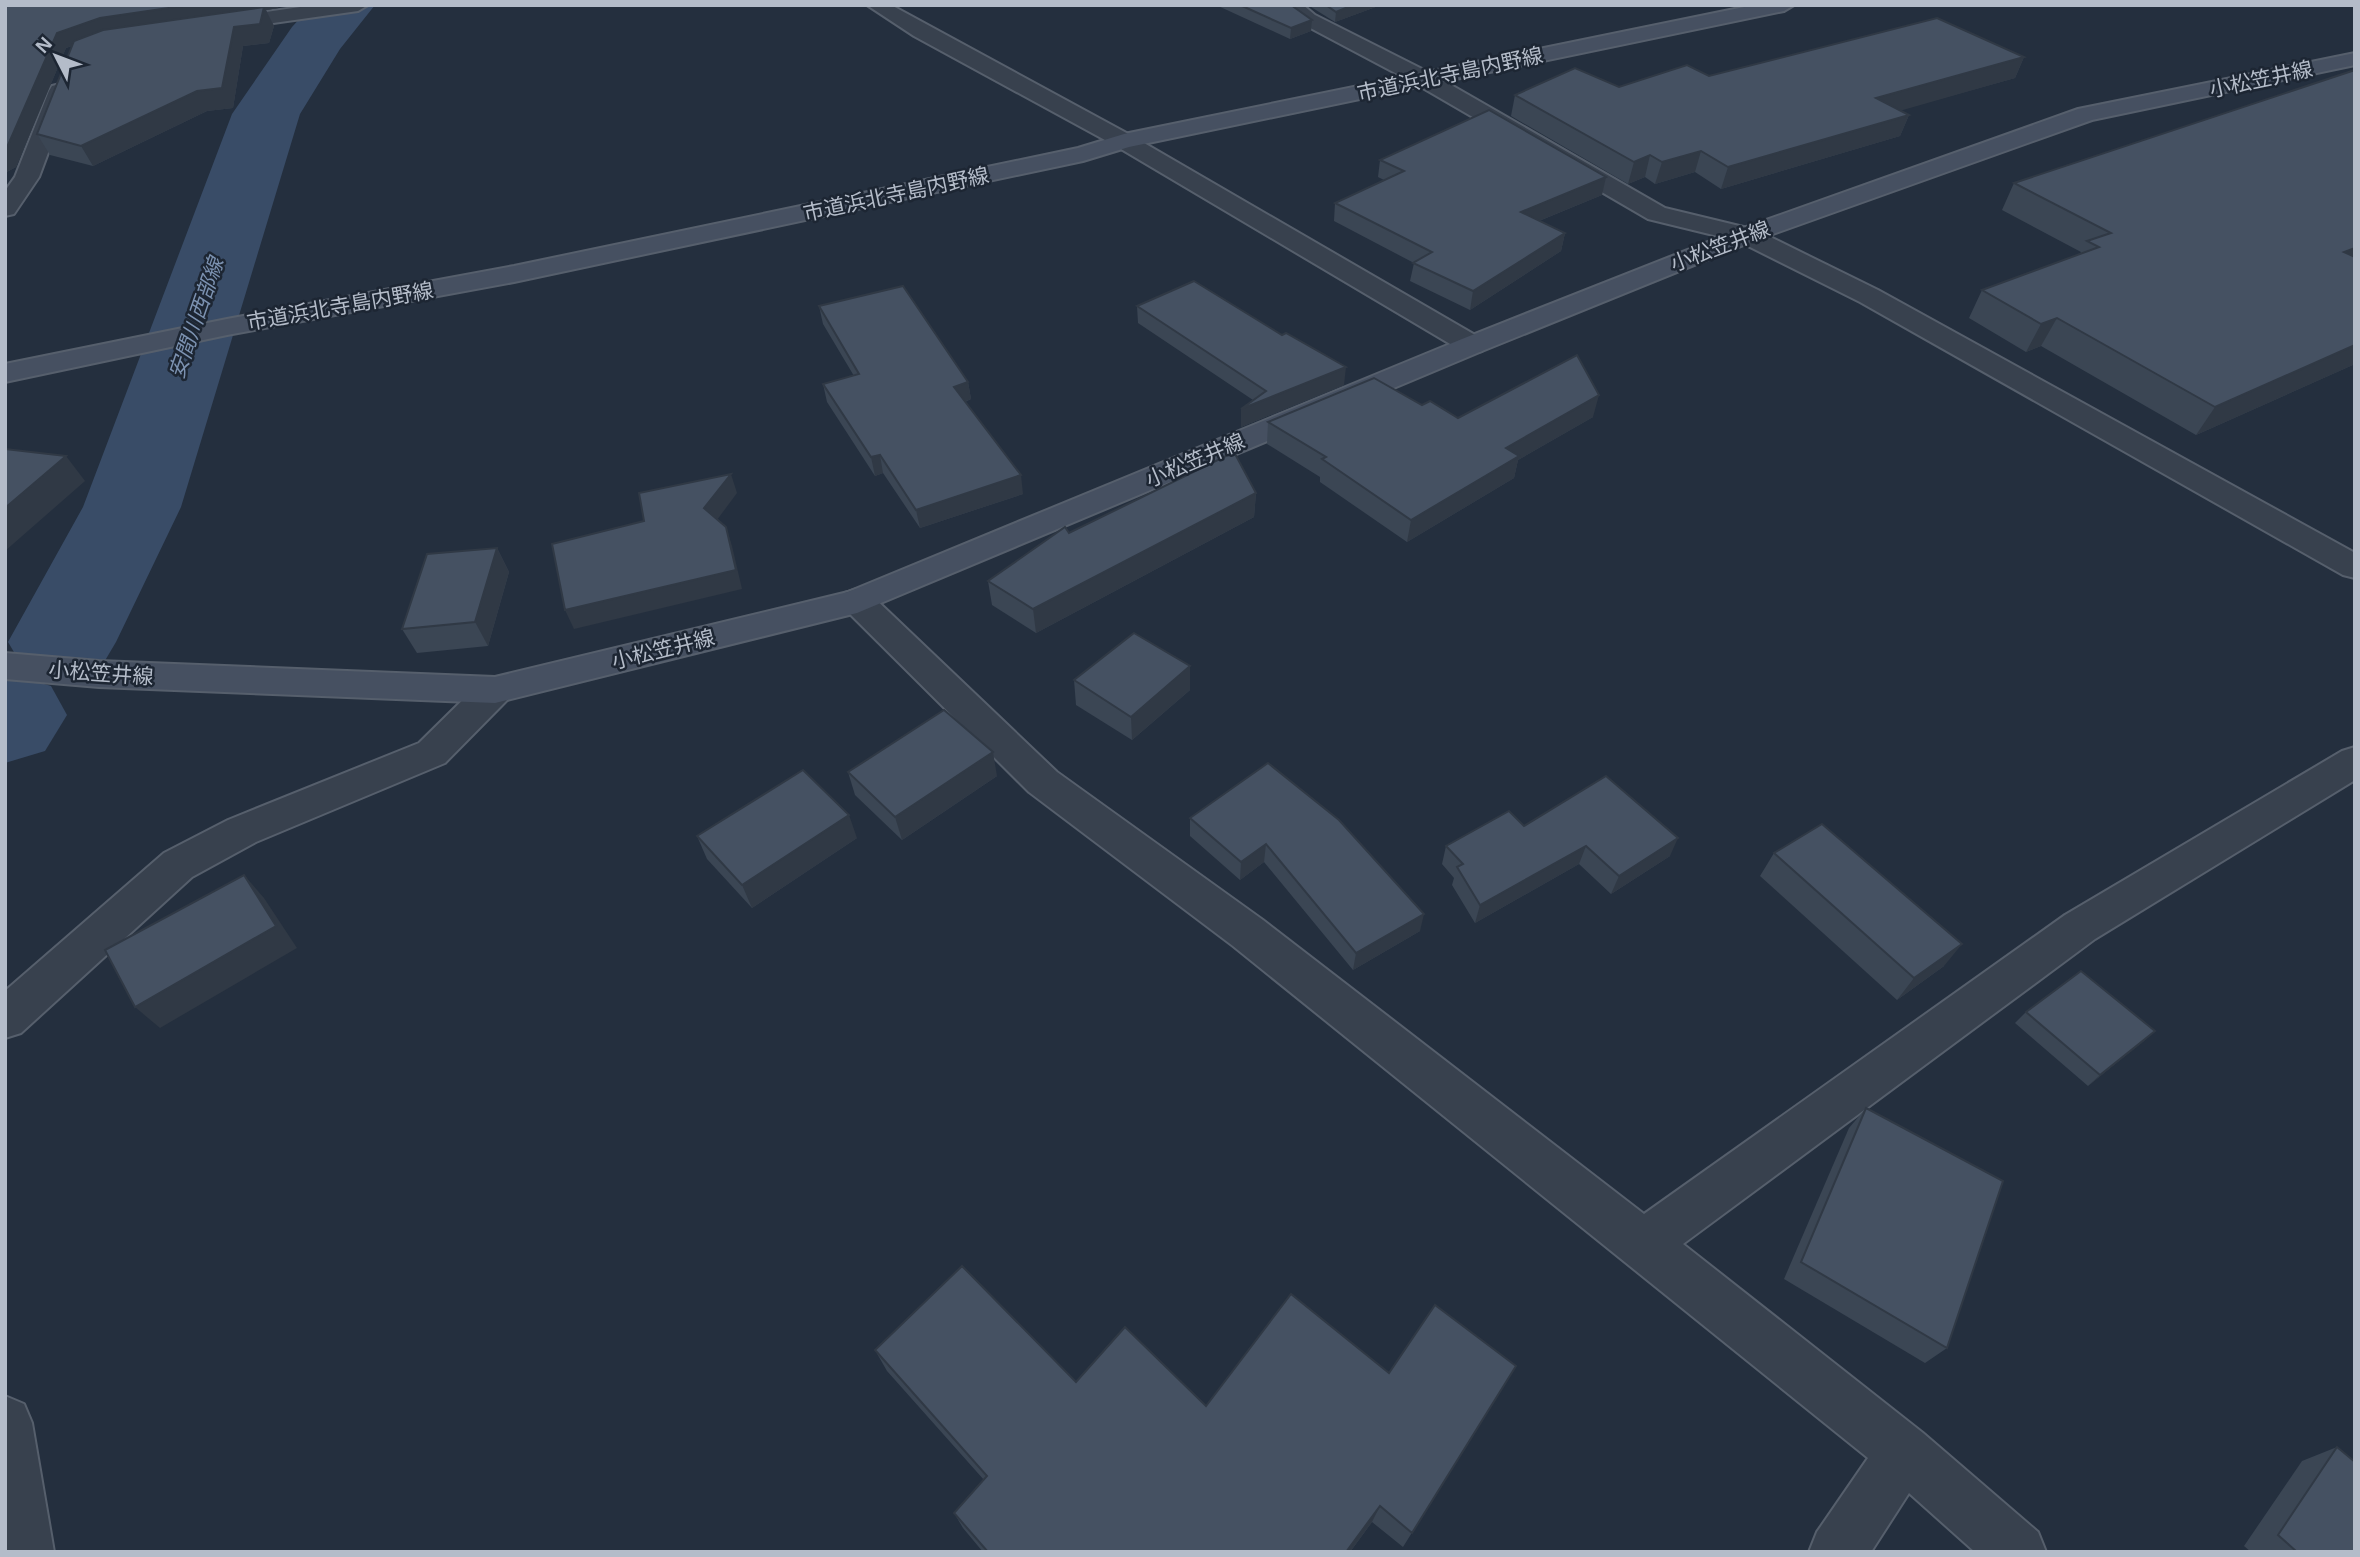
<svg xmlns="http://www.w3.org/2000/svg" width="2360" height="1557" font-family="Helvetica,'Noto Sans JP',sans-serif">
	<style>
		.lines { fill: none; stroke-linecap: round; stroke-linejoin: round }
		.river { fill: #394c67; fill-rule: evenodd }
		.street-casing { stroke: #565f6c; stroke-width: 4 }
		.secondary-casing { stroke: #565f6c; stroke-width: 4 }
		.street { fill: #38414e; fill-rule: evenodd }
		.secondary { fill: #465061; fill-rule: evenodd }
		.wall { fill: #3b4654 }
		.shaded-wall { fill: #303945 }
		.building { fill: #455162; stroke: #303945; stroke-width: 2 }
		.labels { text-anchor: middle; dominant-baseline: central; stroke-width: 5; stroke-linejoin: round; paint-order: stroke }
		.far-street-label { font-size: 21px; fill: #b4bcc9; stroke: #1d2633 }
		.far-water-label { font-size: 21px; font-style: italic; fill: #7c92b1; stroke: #1d2633 }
	</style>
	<rect width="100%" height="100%" fill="#242f3e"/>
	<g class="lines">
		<!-- river -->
		<g class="river">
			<path d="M312,5H375L340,49L300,114L181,507L116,642L100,669L62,680L24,669L8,642L83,507L232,114L292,27Z"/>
			<path d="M11,674L51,686L67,715L45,751L5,763V675Z"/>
		</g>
		<defs>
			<g id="street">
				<path d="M314,5H368L358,11L217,31L210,29L207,25L210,21L217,19Z"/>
				<path d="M867,5H891L1132,136L1482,339L1486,345L1482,351L1472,353L1462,351L1116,146L914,36Z"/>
				<path d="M1280,5H1303L1315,15L1432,74L1665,208L1756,230L1878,290L2355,553V578L2343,575L1860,302L1738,241L1648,219L1416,84L1301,23Z"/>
				<path d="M60,84L68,86L71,91L39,177L14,214L5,216V191L15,177L49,91L52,86Z"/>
				<path d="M857,589L869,593L1057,772L1263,920L1644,1214L2065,915L2342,751L2355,747V780L2095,939L1683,1244L1923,1433L2038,1532L2046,1552H1975L1909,1493L1871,1552H1809L1817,1532L1868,1458L1233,946L1029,792L845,609L840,601L845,593Z"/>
				<path d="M495,677L508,681L513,690L508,699L445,763L256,842L192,877L21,1033L5,1038V991L164,853L228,820L419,743L482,681Z"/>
				<path d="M5,1396L24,1404L32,1423L54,1552H5Z"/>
			</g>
			<g id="secondary">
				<path d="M1754,5H1794L1784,11L1129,147L1083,161L514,282L227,335L5,382V364L227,319L514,266L1078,148L1124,134Z"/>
				<path d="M2355,53V65L2092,120L1756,240L1482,351L857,613L495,703L99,687L5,679V653L99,661L495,677L848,592L1462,339L1738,230L2078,109Z"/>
			</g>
		</defs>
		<!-- street casing -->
		<use href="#street" class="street-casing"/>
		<!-- secondary casing -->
		<use href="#secondary" class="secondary-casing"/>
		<!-- street -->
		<use href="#street" class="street"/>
		<!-- secondary -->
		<use href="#secondary" class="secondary"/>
	</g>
	<!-- wall -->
	<g class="wall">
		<path d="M5,5L278,8L266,10L274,26L269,43L243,46L233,108L207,111L93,166L50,155L37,134L72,46L66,48L16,167L5,173Z"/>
		<path d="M1216,5H1291L1312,20L1311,31L1290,39Z"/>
		<path d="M1308,5H1381L1335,22Z"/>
		<path d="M2024,57L2015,78L1900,110L1909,115L1900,136L1721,189L1695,172L1655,184L1645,177L1628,184L1511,116L1515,95Z"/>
		<path d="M2091,157L2355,364L2196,435L2041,346L2026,352L1969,318L1982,290L2080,254L2081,252L2002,210L2014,183Z"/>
		<path d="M1380,160L1602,195L1539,221L1565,233L1561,251L1470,310L1410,281L1414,263L1334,221L1335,203L1384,180L1378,177Z"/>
		<path d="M819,306L968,382L971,399L965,402L1023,494L920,528L883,473L875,476L827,402L823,384L854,376L823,324Z"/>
		<path d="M1137,306L1344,385L1241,427L1253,400L1138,323Z"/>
		<path d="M1422,405L1458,418L1593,417L1518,460L1514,478L1407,542L1320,482V477L1267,444L1268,422Z"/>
		<path d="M1256,493L1254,517L1036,633L992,605L988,581L1069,533Z"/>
		<path d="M497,548L509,572L488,646L417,653L402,629Z"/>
		<path d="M1074,680L1190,690L1132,740L1076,705Z"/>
		<path d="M1268,763L1420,931L1353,970L1264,862L1240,880L1190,836V818Z"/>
		<path d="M848,772L997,776L902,840L855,795Z"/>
		<path d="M1524,826L1670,856L1611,894L1579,864L1475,923L1452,885L1454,878L1442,864L1446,846Z"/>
		<path d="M697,836L857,838L752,908L707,859Z"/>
		<path d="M1774,853L1944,966L1897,1000L1760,876Z"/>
		<path d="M2026,1012L2155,1031L2088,1086L2015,1023Z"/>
		<path d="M1866,1108L1947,1348L1925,1363L1784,1279L1849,1128Z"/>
		<path d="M875,1350L1076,1382L1206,1406L1389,1373L1516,1366L1403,1547L1372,1522L1350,1552H983L963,1528L954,1513L984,1480L887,1371Z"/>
		<path d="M2337,1447L2355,1552H2251L2244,1546L2302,1461Z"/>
	</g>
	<!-- shaded-wall -->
	<g class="shaded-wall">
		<path d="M189,5H279L278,8L266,10L274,26L269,43L243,46L233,108L207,111L93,166L81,146L109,32L66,48L16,167L5,173V152L57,33L100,18Z"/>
		<path d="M1353,5H1381L1335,22L1336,12Z"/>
		<path d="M1312,20L1311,31L1290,39L1291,28Z"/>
		<path d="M2024,57L2015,78L1868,120L1876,98Z"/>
		<path d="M1909,115L1900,136L1721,189L1728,167Z"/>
		<path d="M1701,151L1695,172L1655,184L1662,162Z"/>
		<path d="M1650,155L1645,177L1628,184L1634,162Z"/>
		<path d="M1606,177L1602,195L1517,230L1521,212Z"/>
		<path d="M1565,233L1561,251L1470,310L1473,291Z"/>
		<path d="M2355,248V267L2344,252Z"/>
		<path d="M2057,318L2041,346L2026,352L2041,324Z"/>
		<path d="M2355,345V364L2196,435L2215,407Z"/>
		<path d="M1346,367L1344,385L1241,427V409Z"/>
		<path d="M968,382L971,399L956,405L954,387Z"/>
		<path d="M1599,395L1593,417L1518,460L1514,478L1407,542L1411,520L1506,448Z"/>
		<path d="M880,455L883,473L875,476L871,457Z"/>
		<path d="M66,456L85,481L5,551V508Z"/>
		<path d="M731,474L737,493L711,528L704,508Z"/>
		<path d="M1021,475L1023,494L920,528L916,510Z"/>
		<path d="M1256,493L1254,517L1036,633L1033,609Z"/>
		<path d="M726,527L732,546L742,589L574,629L565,610Z"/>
		<path d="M497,548L509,572L488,646L475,622Z"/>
		<path d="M1190,666V690L1132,740L1131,717Z"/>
		<path d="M993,752L997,776L902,840L895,817Z"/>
		<path d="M849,815L857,838L752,908L742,885Z"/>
		<path d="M1678,838L1670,856L1611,894L1619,876Z"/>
		<path d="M1266,844L1264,862L1240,880L1241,862Z"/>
		<path d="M1586,846L1579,864L1475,923L1480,905Z"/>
		<path d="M244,875L264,898L297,948L160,1028L135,1007Z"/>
		<path d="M1424,914L1420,931L1353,970L1356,953Z"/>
		<path d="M1962,944L1944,966L1897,1000L1914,978Z"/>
		<path d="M2155,1031L2143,1042L2088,1086L2100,1075Z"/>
		<path d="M1380,1506L1372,1522L1350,1552H1346Z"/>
	</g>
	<!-- building -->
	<g class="building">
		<path d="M5,5H189L100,18L57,33L5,152Z"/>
		<path d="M1240,5H1291L1312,20L1291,28Z"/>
		<path d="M1326,5H1353L1336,12Z"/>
		<path d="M264,7L260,24L234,27L222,88L197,91L81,146L37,134L74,41L103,30Z"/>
		<path d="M1937,18L2024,57L1876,98L1909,115L1728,167L1701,151L1662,162L1650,155L1634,162L1515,95L1575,68L1619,87L1687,65L1709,76Z"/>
		<path d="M2355,70V248L2344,252L2355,257V345L2215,407L2057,318L2041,324L1982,290L2099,247L2087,241L2111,233L2014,183Z"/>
		<path d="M1489,110L1606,177L1521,212L1565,233L1473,291L1413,263L1432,252L1335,203L1404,171L1380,160Z"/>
		<path d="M1194,281L1282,335L1286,333L1346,367L1241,409L1266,391L1137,306Z"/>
		<path d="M903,286L968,382L954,387L1021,475L916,510L880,455L871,457L823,384L859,374L819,306Z"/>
		<path d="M1577,355L1599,395L1506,448L1519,456L1411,520L1322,459L1326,457L1268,422L1374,378L1422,405L1430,401L1458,418Z"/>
		<path d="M5,449L66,456L5,508Z"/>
		<path d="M1234,452L1256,493L1033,609L988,581L1065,527L1069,533Z"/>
		<path d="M731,474L704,508L726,527L736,570L565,610L552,544L644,521L639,493Z"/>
		<path d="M497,548L475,622L402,629L427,554Z"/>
		<path d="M1134,633L1190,666L1131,717L1074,680Z"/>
		<path d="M944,710L993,752L895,817L848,772Z"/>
		<path d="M1268,763L1339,820L1424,914L1356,953L1266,844L1241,862L1190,818Z"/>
		<path d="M803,770L849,815L742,885L697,836Z"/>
		<path d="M1606,776L1678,838L1619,876L1586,846L1480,905L1457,867L1463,864L1446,846L1509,811L1524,826Z"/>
		<path d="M1822,824L1962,944L1914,978L1774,853Z"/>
		<path d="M244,875L276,926L135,1007L105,950Z"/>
		<path d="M2081,971L2155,1031L2100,1075L2026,1012Z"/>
		<path d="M1866,1108L2003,1181L1947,1348L1801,1262Z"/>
		<path d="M962,1266L1076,1382L1125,1327L1206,1406L1291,1294L1389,1373L1435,1305L1516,1366L1412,1533L1380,1506L1346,1552H988L954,1513L987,1476L875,1350Z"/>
		<path d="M2337,1447L2355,1462V1552H2297L2278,1535Z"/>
	</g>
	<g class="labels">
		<!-- far-street labels -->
		<g class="far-street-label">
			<text transform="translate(1450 74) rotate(-12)">市道浜北寺島内野線</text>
			<text transform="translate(2261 79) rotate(-12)">小松笠井線</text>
			<text transform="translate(896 194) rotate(-12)">市道浜北寺島内野線</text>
			<text transform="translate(1720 246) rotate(-21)">小松笠井線</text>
			<text transform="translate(340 306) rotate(-10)">市道浜北寺島内野線</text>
			<text transform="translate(1195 460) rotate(-23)">小松笠井線</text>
			<text transform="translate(663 649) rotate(-14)">小松笠井線</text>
			<text transform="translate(101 673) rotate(4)">小松笠井線</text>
		</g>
		<!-- far-water labels -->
		<g class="far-water-label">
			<text transform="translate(196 318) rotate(-71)">安間川西部線</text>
		</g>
	</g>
	<!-- border -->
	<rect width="2360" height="1557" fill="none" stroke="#b4bcc9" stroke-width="14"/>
	<!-- north arrow -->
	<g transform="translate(56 56) rotate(312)" stroke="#1d2633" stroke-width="5" paint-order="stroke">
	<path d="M0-5L12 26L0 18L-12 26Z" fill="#b4bcc9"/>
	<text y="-10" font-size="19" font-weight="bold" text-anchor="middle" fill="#b4bcc9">N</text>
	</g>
</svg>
